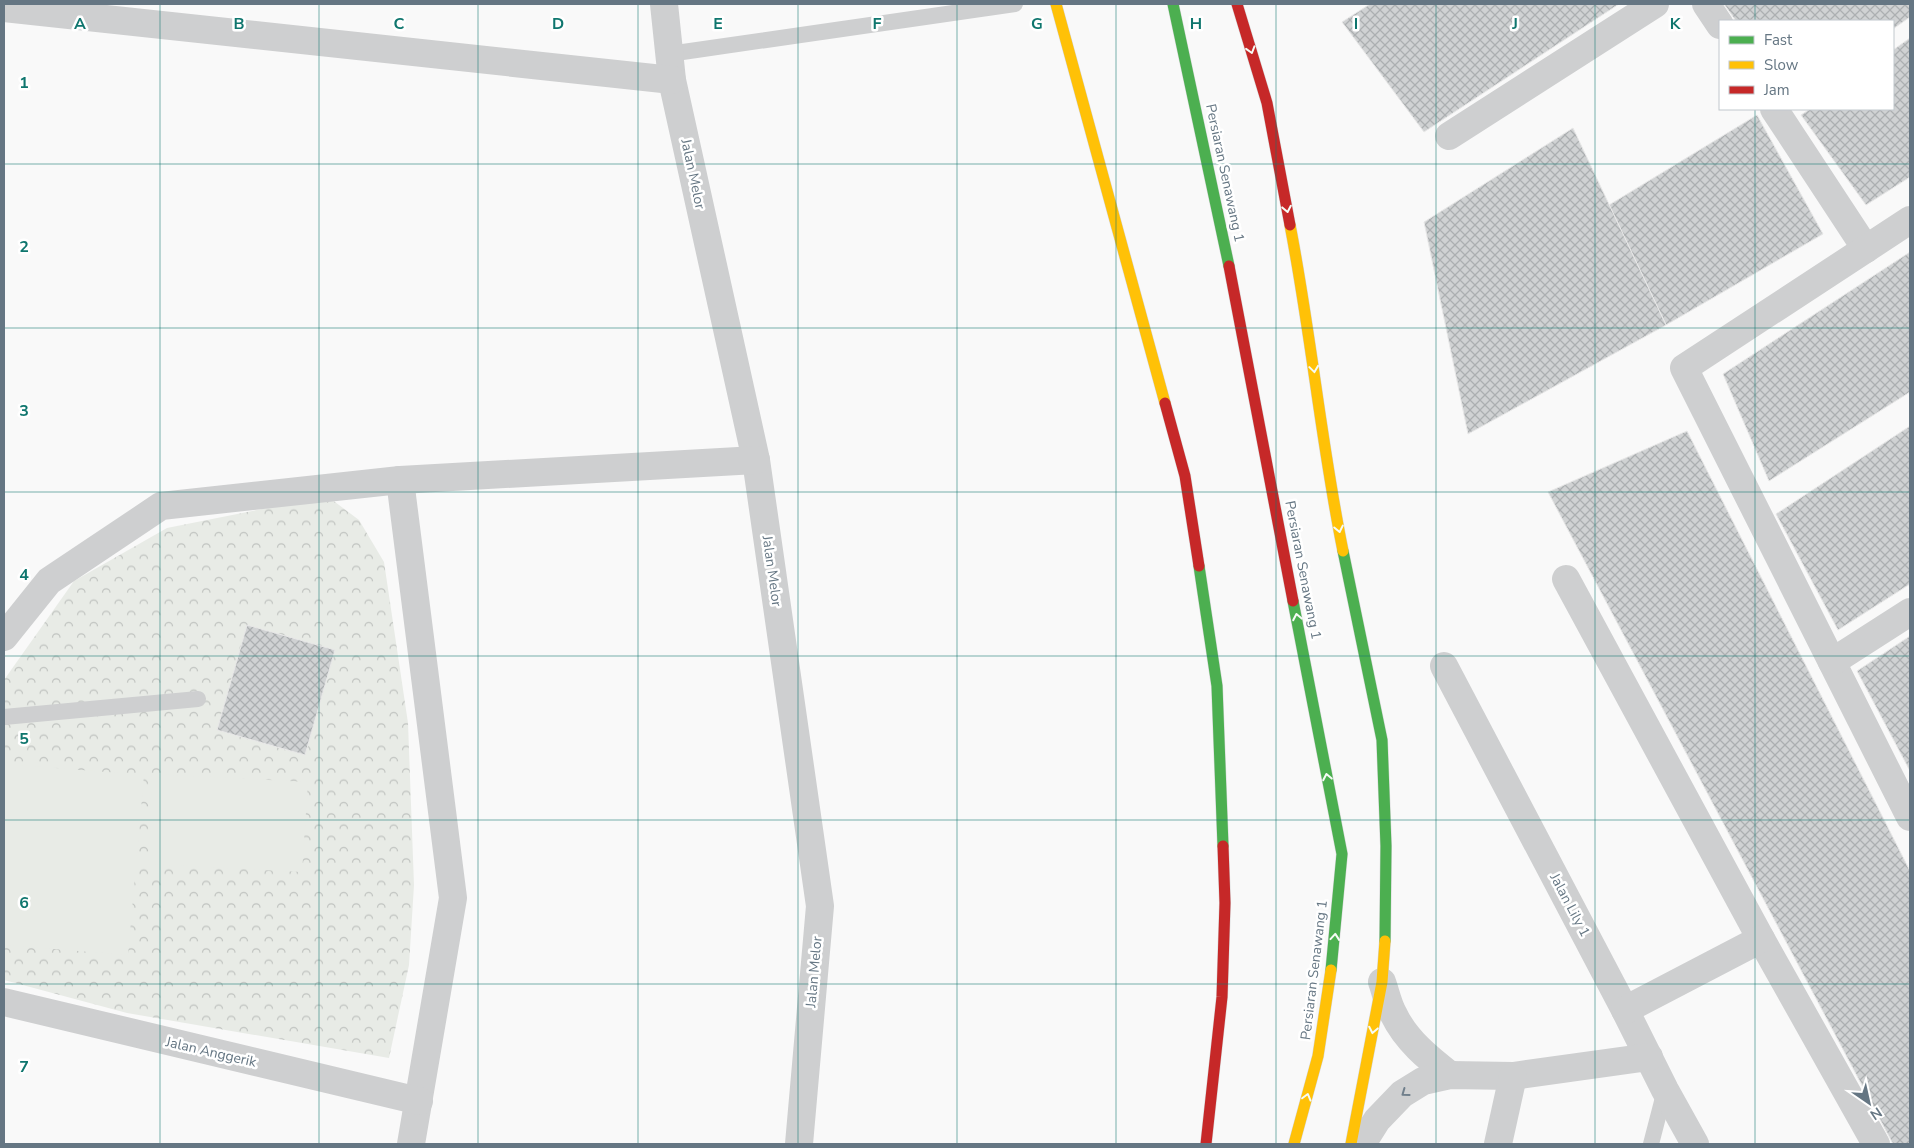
<svg xmlns="http://www.w3.org/2000/svg" width="1914" height="1148" font-family="'Nunito Sans',sans-serif">
	<style>
		.park { fill: url(#park-crowns) }
		.pitch { fill: #e8ebe6 }
		.building { fill: url(#building-cross-hatch); stroke: #e8e8e8 }
		.lines { fill: none; stroke-linecap: round; stroke-linejoin: round }
		.fast-casing { stroke: #d5d6d7; stroke-width: 12 }
		.slow-casing { stroke: #d5d6d7; stroke-width: 12 }
		.jam-casing { stroke: #d5d6d7; stroke-width: 12 }
		.lane { stroke: #cecfd0; stroke-width: 16 }
		.street { stroke: #cecfd0; stroke-width: 28 }
		.fast { stroke: #4caf50; stroke-width: 11 }
		.slow { stroke: #ffc107; stroke-width: 11 }
		.jam { stroke: #c62828; stroke-width: 11 }
		.oneway { stroke: #f6fbf6 }
		.oneway2 { stroke: #707f8b }
		.grid { fill: none; stroke: #0f766e; stroke-width: 1; stroke-opacity: 0.55 }
		.labels { text-anchor: middle; dominant-baseline: central; stroke-width: 5; stroke-linejoin: round; paint-order: stroke }
		.street-label { font-size: 14px; fill: #657683; stroke: #fff }
		.grid-label { font-size: 16px; text-anchor: middle; font-weight: bold; fill: #0f766e; stroke: #fff; stroke-width: 5; stroke-linejoin: round; paint-order: stroke }
	</style>
	<defs>
		<pattern id="park-crowns" width="20" height="18" patternUnits="userSpaceOnUse" patternTransform="scale(1.25)"><rect width="20" height="18" fill="#e8ebe6"/><path d="M2 6a3 3 0 1 1 6 0M12 15a3 3 0 1 1 6 0" fill="none" stroke="#c0c3c0"/></pattern>
		<pattern id="building-cross-hatch" width="8" height="8" patternUnits="userSpaceOnUse" patternTransform="scale(1.25)"><rect width="8" height="8" fill="#d0d2d3"/><path d="M0 0l8 8M0 8l8-8" fill="none" stroke="#acafb1"/></pattern>
	</defs>
	<rect width="100%" height="100%" fill="#f9f9f9"/>
	<!-- park -->
	<path class="park" d="M327,496L359,520L384,562L408,723L414,885L409,965L389,1058L127,1013L4,980V680L74,581L167,528Z"/>
	<!-- pitch -->
	<g class="pitch">
		<path d="M5,764L144,775L128,955L4,945Z"/>
		<path d="M152,774L308,782L302,872L148,864Z"/>
	</g>
	<!-- building -->
	<g class="building">
		<path d="M1370,4H1619L1424,132L1342,22Z"/>
		<path d="M1724,4H1910V17L1893,29V21H1736Z"/>
		<path d="M1910,38V177L1866,205L1801,115L1810,109H1893V50Z"/>
		<path d="M1757,115L1823,234L1666,325L1609,205Z"/>
		<path d="M1573,128L1666,325L1468,434L1424,222Z"/>
		<path d="M1910,252V392L1769,481L1723,374Z"/>
		<path d="M1910,426V584L1838,630L1776,514Z"/>
		<path d="M1687,431L1910,871V1144H1893L1548,492Z"/>
		<path d="M247,625L335,650L305,755L217,730Z"/>
		<path d="M1910,636V771L1857,671Z"/>
	</g>
	<g class="lines">
		<defs>
			<g id="fast">
				<path d="M1173,4L1229,266"/>
				<path d="M1343,551L1382,740L1386,846L1385,941"/>
				<path d="M1199,566L1217,686L1223,846"/>
				<path d="M1293,601L1342,854L1331,970"/>
			</g>
			<g id="slow">
				<path d="M1056,4L1165,403"/>
				<path d="M1290,225C1311,333 1321,443 1343,551"/>
				<path d="M1294,1144L1318,1056L1331,970"/>
				<path d="M1351,1144L1382,982L1385,941"/>
			</g>
			<g id="jam">
				<path d="M1237,4L1267,103L1290,225"/>
				<path d="M1229,266L1293,601"/>
				<path d="M1165,403L1185,476L1199,566"/>
				<path d="M1206,1144L1222,997L1225,903L1223,846"/>
			</g>
		</defs>
		<!-- fast casing -->
		<use href="#fast" class="fast-casing"/>
		<!-- slow casing -->
		<use href="#slow" class="slow-casing"/>
		<!-- jam casing -->
		<use href="#jam" class="jam-casing"/>
		<!-- lane -->
		<g class="lane">
			<path d="M669,54L1015,4"/>
			<path d="M4,717L198,699"/>
			<path d="M1651,1144L1665,1090"/>
		</g>
		<!-- street -->
		<g class="street">
			<path d="M664,4L672,80L756,460L820,906L799,1144"/>
			<path d="M1706,4L1720,25"/>
			<path d="M4,8L672,80"/>
			<path d="M1774,109L1866,249"/>
			<path d="M1449,136L1655,4"/>
			<path d="M1910,220L1684,368L1910,817"/>
			<path d="M400,480L453,898L411,1144"/>
			<path d="M1566,579L1761,939L1876,1144"/>
			<path d="M4,637L49,581L161,506L400,480L756,460"/>
			<path d="M1832,662L1910,612"/>
			<path d="M1444,666L1625,1010L1665,1090L1695,1144"/>
			<path d="M1382,982C1386,993 1388,1005 1394,1015C1406,1040 1428,1058 1450,1075"/>
			<path d="M4,1002L419,1101"/>
			<path d="M1625,1010L1761,939"/>
			<path d="M1362,1144L1377,1120L1402,1094L1423,1081L1450,1075L1513,1076L1649,1057"/>
			<path d="M1498,1144L1513,1076"/>
		</g>
		<!-- fast -->
		<use href="#fast" class="fast"/>
		<!-- slow -->
		<use href="#slow" class="slow"/>
		<!-- jam -->
		<use href="#jam" class="jam"/>
	</g>
	<!-- one-way arrows -->
	<defs><path id="oneway-chevron" d="M-2-3.5L2.5 0L-2 3.5" fill="none" stroke-width="1.6" stroke-linecap="round" stroke-linejoin="round" transform="scale(1.25)"/></defs>
	<g class="oneway">
		<use href="#oneway-chevron" transform="translate(1251 50) rotate(73)"/>
		<use href="#oneway-chevron" transform="translate(1287 209) rotate(79)"/>
		<use href="#oneway-chevron" transform="translate(1314 369) rotate(82)"/>
		<use href="#oneway-chevron" transform="translate(1339 529) rotate(78)"/>
		<use href="#oneway-chevron" transform="translate(1297 617) rotate(-101)"/>
		<use href="#oneway-chevron" transform="translate(1327 777) rotate(-101)"/>
		<use href="#oneway-chevron" transform="translate(1335 937) rotate(-85)"/>
		<use href="#oneway-chevron" transform="translate(1373 1030) rotate(101)"/>
		<use href="#oneway-chevron" transform="translate(1307 1097) rotate(-75)"/>
	</g>
	<use class="oneway2" href="#oneway-chevron" transform="translate(1405 1093) rotate(144)"/>
	<!-- grid -->
	<path class="grid" d="M160,4V1144M319,4V1144M478,4V1144M638,4V1144M798,4V1144M957,4V1144M1116,4V1144M1276,4V1144M1436,4V1144M1595,4V1144M1755,4V21M1755,109V1144M4,164H1910M4,328H1910M4,492H1910M4,656H1910M4,820H1910M4,984H1910"/>
	<g class="labels">
		<!-- street labels -->
		<g class="street-label">
			<text transform="translate(1225 173) rotate(78)">Persiaran Senawang 1</text>
			<text transform="translate(693 174) rotate(78)">Jalan Melor</text>
			<text transform="translate(1303 570) rotate(79)">Persiaran Senawang 1</text>
			<text transform="translate(772 571) rotate(82)">Jalan Melor</text>
			<text transform="translate(1570 905) rotate(62)">Jalan Lily 1</text>
			<text transform="translate(1314 970) rotate(-83)">Persiaran Senawang 1</text>
			<text transform="translate(814 972) rotate(-85)">Jalan Melor</text>
			<text transform="translate(211 1052) rotate(13)">Jalan Anggerik</text>
		</g>
	</g>
	<g class="grid-label">
		<text x="80" y="29">A</text>
		<text x="239" y="29">B</text>
		<text x="399" y="29">C</text>
		<text x="558" y="29">D</text>
		<text x="718" y="29">E</text>
		<text x="877" y="29">F</text>
		<text x="1037" y="29">G</text>
		<text x="1196" y="29">H</text>
		<text x="1356" y="29">I</text>
		<text x="1515" y="29">J</text>
		<text x="1675" y="29">K</text>
		<text x="24" y="88">1</text>
		<text x="24" y="252">2</text>
		<text x="24" y="416">3</text>
		<text x="24" y="580">4</text>
		<text x="24" y="744">5</text>
		<text x="24" y="908">6</text>
		<text x="24" y="1072">7</text>
	</g>
	<!-- border -->
	<rect width="1914" height="1148" fill="none" stroke="#657683" stroke-width="10"/>
	<!-- legend -->
	<rect x="1719" y="20" width="175" height="90" fill="#ffffff" stroke="#c1c8cd"/>
	<rect x="1729" y="36" width="25" height="8" fill="#4caf50" stroke="#c1c8cd"/>
	<text x="1764" y="45" font-size="15" fill="#657683">Fast</text>
	<rect x="1729" y="61" width="25" height="8" fill="#ffc107" stroke="#c1c8cd"/>
	<text x="1764" y="70" font-size="15" fill="#657683">Slow</text>
	<rect x="1729" y="86" width="25" height="8" fill="#c62828" stroke="#c1c8cd"/>
	<text x="1764" y="95" font-size="15" fill="#657683">Jam</text>
	<!-- north arrow -->
	<g transform="translate(1869 1103) rotate(146)" stroke="#ffffff" stroke-width="4" paint-order="stroke">
	<path d="M0-4L9 19L0 12L-9 19Z" fill="#657683"/>
	<text y="-8" font-size="14" font-weight="bold" text-anchor="middle" fill="#657683">N</text>
	</g>
</svg>
